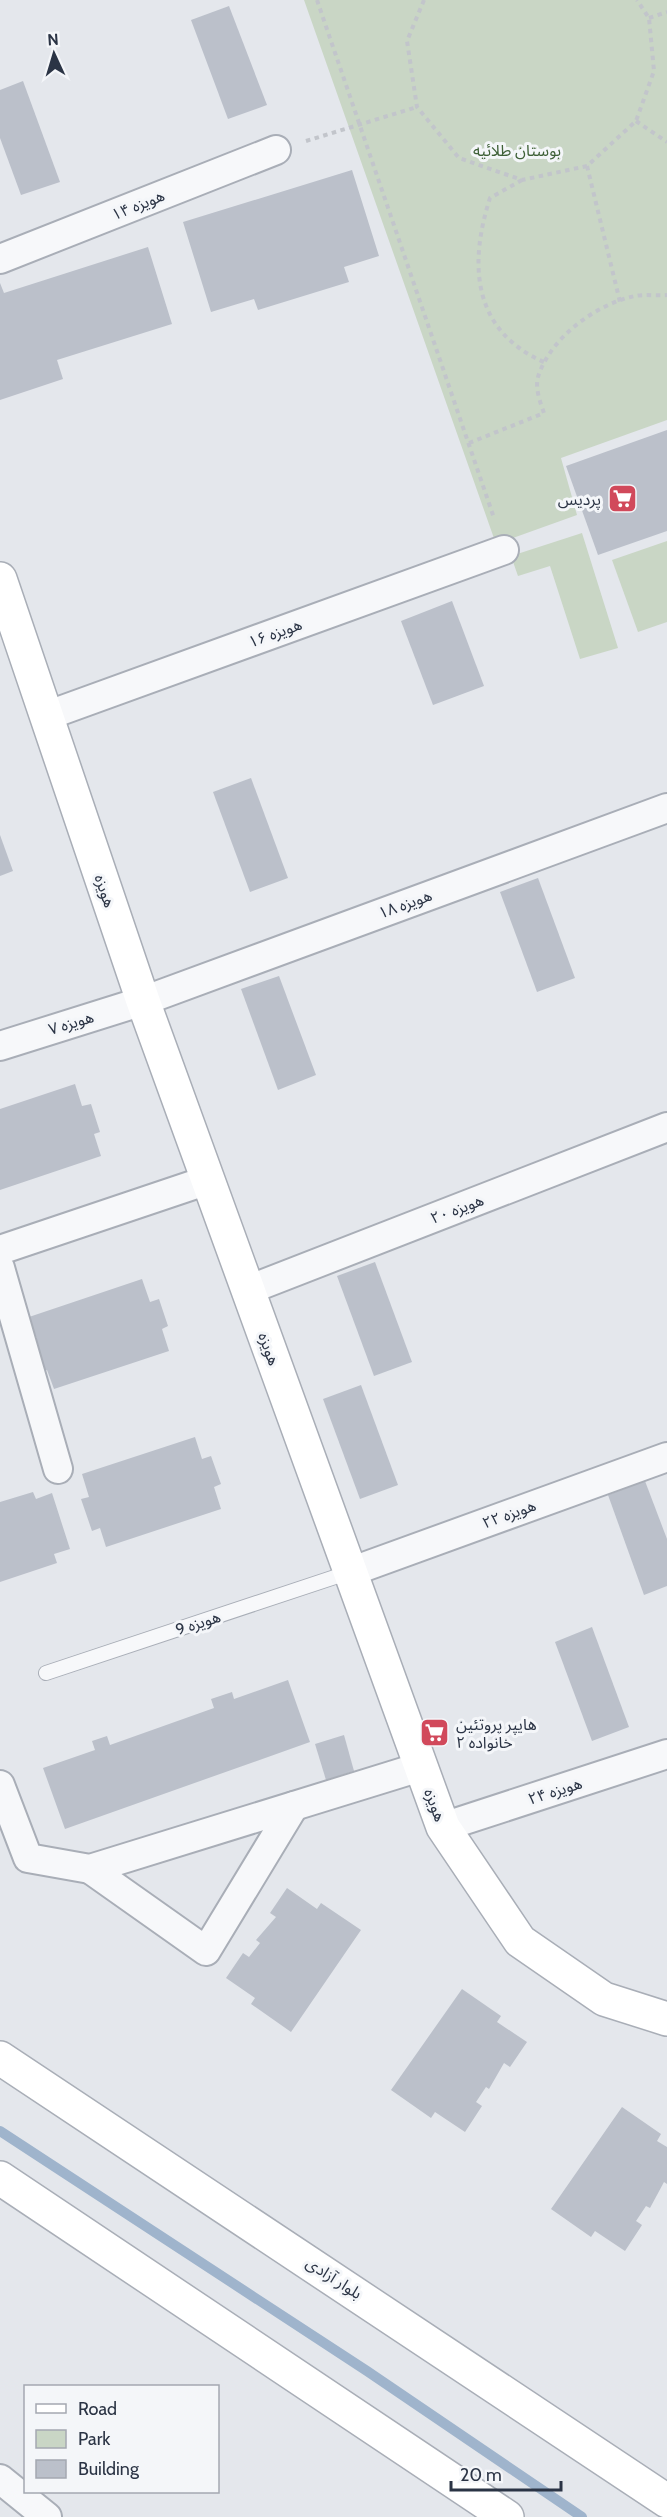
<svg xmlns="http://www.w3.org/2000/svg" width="667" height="2517" font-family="Cabin,'Noto Sans Arabic',sans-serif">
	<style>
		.green { fill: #c9d6c5 }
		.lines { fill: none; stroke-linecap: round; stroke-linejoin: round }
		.stream { stroke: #9fb4cc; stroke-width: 10 }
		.building { fill: #bbc0ca }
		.lane-casing { stroke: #a9aeb7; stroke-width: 16 }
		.street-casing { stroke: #a9aeb7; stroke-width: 32 }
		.secondary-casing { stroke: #a9aeb7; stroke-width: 36 }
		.path { stroke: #c2c5cb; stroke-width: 4; stroke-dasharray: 4.5 4.5; stroke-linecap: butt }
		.lane { stroke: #f7f8fa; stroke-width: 14 }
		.street { stroke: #f7f8fa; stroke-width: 28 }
		.secondary { stroke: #fff; stroke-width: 33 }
		.labels { text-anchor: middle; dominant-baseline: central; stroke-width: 6; stroke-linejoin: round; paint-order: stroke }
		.park-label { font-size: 16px; fill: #3f6138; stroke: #f4f6f9 }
		.street-label { font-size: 16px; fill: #2b3445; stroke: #f4f6f9 }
		.poi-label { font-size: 16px; fill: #2b3445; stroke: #f4f6f9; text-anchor: end }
	</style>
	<rect width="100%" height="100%" fill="#e4e7ec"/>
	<!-- green -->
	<g class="green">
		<path d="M304,0H667V420L561,458L577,515L496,544Z"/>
		<path d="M582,533L618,648L580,659L550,566L518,576L511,556Z"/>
		<path d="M667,541V622L638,632L612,560Z"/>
	</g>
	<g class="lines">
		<!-- stream -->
		<path class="stream" d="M0,2131L367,2371L582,2517"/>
	</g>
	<!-- building -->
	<g class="building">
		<path d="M229,6L267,105L228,119L191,20Z"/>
		<path d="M23,81L60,182L21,195L0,138V90Z"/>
		<path d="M352,170L379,256L344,267L349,282L258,310L254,299L211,312L183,222Z"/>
		<path d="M148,247L172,324L57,360L63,379L0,400V283L4,293Z"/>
		<path d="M667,430V531L598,555L566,466Z"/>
		<path d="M452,601L484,686L433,705L401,621Z"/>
		<path d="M251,778L288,878L250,892L213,792Z"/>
		<path d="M0,835L13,871L0,876Z"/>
		<path d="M538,878L575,978L537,992L500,892Z"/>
		<path d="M279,976L316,1075L278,1090L241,989Z"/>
		<path d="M75,1084L82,1106L91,1104L100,1132L94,1134L101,1156L0,1190V1109Z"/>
		<path d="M375,1262L412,1362L374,1376L337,1276Z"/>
		<path d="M142,1279L150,1302L159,1299L168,1326L162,1329L169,1351L54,1389L47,1370L40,1373L29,1342L37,1339L29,1317Z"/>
		<path d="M361,1385L398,1485L360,1499L323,1399Z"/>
		<path d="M195,1437L202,1459L211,1456L221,1484L214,1487L221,1509L106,1547L100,1528L92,1531L81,1499L89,1497L82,1474Z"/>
		<path d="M645,1481L667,1539V1586L644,1595L608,1495Z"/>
		<path d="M33,1492L36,1499L52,1493L70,1549L54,1554L57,1563L0,1582V1502Z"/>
		<path d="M592,1627L629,1727L592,1741L555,1642Z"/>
		<path d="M288,1680L310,1742L65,1829L43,1768L95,1750L92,1741L107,1736L110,1745L214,1708L211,1699L232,1692L234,1699Z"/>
		<path d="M344,1735L354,1771L326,1780L315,1744Z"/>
		<path d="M287,1888L317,1909L321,1903L361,1930L291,2032L251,2004L255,1998L226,1978L243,1953L249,1957L260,1943L256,1940L276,1917L270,1913Z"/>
		<path d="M462,1989L501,2016L497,2022L527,2042L510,2067L504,2063L489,2089L486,2087L476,2102L482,2106L465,2132L435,2112L431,2118L391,2090Z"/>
		<path d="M622,2107L661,2134L657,2141L667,2147V2184L664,2182L650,2208L646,2206L636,2221L642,2225L625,2251L595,2231L591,2237L551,2209Z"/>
	</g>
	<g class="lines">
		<defs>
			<path id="lane" d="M46,1673L350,1572"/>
			<g id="street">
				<path d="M0,259L276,150"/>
				<path d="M46,716L504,550"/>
				<path d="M0,1046L143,1001L667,808"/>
				<path d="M0,1250L208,1180"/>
				<path d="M0,1268L58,1469"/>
				<path d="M248,1290L667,1127"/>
				<path d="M350,1572L667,1457"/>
				<path d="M0,1785L28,1858L90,1869L420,1767"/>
				<path d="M443,1827L667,1754"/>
				<path d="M90,1869L206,1951L294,1806"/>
				<path d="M0,2479L47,2517"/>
			</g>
			<g id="secondary">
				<path d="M0,579L143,1001L443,1827L520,1941L604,1999L667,2019"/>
				<path d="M0,2058L667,2501"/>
				<path d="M0,2178L507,2517"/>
			</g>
		</defs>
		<!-- lane casing -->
		<use href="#lane" class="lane-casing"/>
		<!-- street casing -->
		<use href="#street" class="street-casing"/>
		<!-- secondary casing -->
		<use href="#secondary" class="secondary-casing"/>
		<!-- path -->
		<g class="path">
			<path d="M317,0L494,518"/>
			<path d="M424,0L407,41L417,107L459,158L522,180L587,166L636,121L654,71L649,18L637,0"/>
			<path d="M649,18L667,12"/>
			<path d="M636,121L667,142"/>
			<path d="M306,141L417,107"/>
			<path d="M587,166L620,302"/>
			<path d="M522,180L490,198C468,266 473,332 546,363"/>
			<path d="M469,443L544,413C540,402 535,388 538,377C550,338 596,304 635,296C645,294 657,296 667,295"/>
		</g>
		<!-- lane -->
		<use href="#lane" class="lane"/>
		<!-- street -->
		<use href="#street" class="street"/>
		<!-- secondary -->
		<use href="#secondary" class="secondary"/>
	</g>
	<!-- icons -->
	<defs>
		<symbol id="supermarket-square" viewBox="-11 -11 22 22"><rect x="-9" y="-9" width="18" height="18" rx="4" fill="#d1495b" stroke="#f4f6f9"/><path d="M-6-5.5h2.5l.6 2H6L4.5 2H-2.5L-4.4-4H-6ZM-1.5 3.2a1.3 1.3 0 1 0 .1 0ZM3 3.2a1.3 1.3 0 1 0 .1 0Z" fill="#fff"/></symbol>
	</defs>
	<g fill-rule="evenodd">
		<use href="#supermarket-square" x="606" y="482" width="33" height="33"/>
		<use href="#supermarket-square" x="418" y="1716" width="33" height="33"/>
	</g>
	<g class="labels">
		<!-- park labels -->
		<g class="park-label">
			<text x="517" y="150">بوستان طلائیه</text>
		</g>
		<!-- street labels -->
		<g class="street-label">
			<text transform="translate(138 205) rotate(-22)">هویزه ۱۴</text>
			<text transform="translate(275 633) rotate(-20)">هویزه ‍۱۶</text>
			<text transform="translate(105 891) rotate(71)">هویزه</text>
			<text transform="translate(405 904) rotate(-20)">هویزه ‍۱۸</text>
			<text transform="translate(71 1023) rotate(-17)">هویزه ۷</text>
			<text transform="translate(457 1209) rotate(-21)">هویزه ‍۲۰</text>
			<text transform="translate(269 1349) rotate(70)">هویزه</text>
			<text transform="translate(509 1514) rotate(-20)">هویزه ‍۲۲</text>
			<text transform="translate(198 1623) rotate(-18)">هویزه 9</text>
			<text transform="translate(555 1791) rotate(-18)">هویزه ‍۲۴</text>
			<text transform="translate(435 1805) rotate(69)">هویزه</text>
			<text transform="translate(334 2278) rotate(33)">بلوار آزادی</text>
		</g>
		<!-- poi labels -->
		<g class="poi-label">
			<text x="601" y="499">پردیس</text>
			<text x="456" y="1724" text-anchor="start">هایپر پروتئین<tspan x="456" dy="18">خانواده ۲</tspan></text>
		</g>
	</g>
	<!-- legend -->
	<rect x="24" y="2385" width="195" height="108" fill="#f4f6f9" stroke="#a4a8b1" stroke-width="1.5"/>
	<rect x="36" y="2404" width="30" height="9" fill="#ffffff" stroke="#a4a8b1" stroke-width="1.5"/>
	<text x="78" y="2415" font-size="18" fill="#2b3445">Road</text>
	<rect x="36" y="2430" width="30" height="18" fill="#c9d6c5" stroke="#a4a8b1" stroke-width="1.5"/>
	<text x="78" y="2445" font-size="18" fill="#2b3445">Park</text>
	<rect x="36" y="2460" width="30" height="18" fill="#bbc0ca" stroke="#a4a8b1" stroke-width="1.5"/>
	<text x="78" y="2475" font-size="18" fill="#2b3445">Building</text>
	<!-- north arrow -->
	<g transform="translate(54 54) rotate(356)" stroke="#f4f6f9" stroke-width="4.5" paint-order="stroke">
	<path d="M0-4.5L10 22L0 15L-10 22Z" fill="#2b3445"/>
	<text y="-9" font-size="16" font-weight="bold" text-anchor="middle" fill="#2b3445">N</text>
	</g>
	<!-- scale -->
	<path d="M451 2481v9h110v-9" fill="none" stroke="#2b3445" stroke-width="3"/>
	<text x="460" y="2481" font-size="18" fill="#2b3445" stroke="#f4f6f9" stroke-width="4.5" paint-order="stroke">20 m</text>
</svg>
